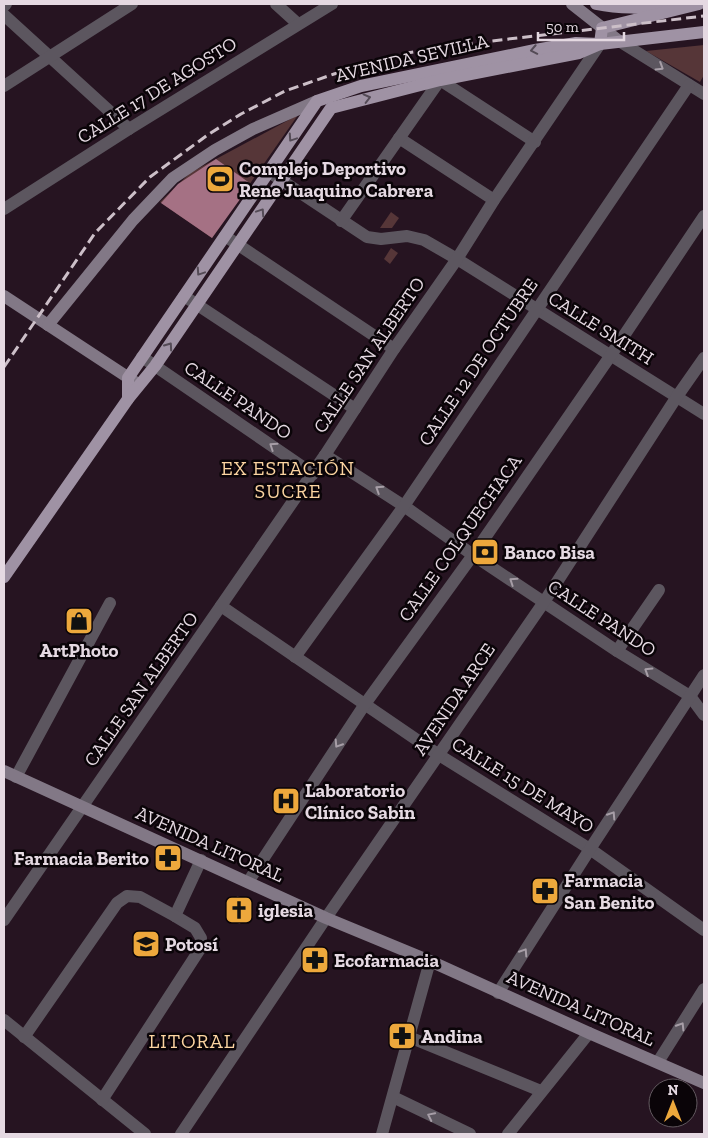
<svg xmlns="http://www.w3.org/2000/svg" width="708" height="1138" font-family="'Zilla Slab',serif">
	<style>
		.green { fill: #563638 }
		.building { fill: #a57184 }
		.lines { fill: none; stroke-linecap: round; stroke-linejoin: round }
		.street { stroke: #5c565f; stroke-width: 12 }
		.secondary { stroke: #827886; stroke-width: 12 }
		.primary { stroke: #9f92a4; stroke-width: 12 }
		.rail { stroke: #ccbfc8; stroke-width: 3; stroke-dasharray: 10 5; stroke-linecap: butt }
		.oneway { stroke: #544b56 }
		.oneway2 { stroke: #a79ea7 }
		.labels { text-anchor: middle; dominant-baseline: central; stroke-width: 5; stroke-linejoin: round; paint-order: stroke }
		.street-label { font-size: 19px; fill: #e5d9e2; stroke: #0a0408 }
		.poi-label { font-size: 19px; font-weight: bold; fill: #e5d9e2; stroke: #0a0408; text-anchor: start }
		.neighbourhood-label { font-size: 20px; letter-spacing: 1px; fill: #fcd4a1; stroke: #0a0408 }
	</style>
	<rect width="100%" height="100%" fill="#261421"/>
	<!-- green -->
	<g class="green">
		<path d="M704,45V75L700,82L646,51Z"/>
		<path d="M298,115L212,238L160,202L190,173Z"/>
		<path d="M391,212L399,218L392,228H380Z"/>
		<path d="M391,248L398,253L390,264L384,259Z"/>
	</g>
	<!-- building -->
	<g class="building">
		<path d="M216,159L251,184L212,238L161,203L178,184Z"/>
		<path d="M237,896L252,901L240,924L226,919Z"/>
	</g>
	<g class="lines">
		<!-- street -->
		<g class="street">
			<path d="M276,4L298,24"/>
			<path d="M4,6L6,4"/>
			<path d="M4,15L129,129"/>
			<path d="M619,41L704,94"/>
			<path d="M4,86L132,4"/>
			<path d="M399,138L494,200"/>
			<path d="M269,172L367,237L381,239L407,236L424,240L457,259L704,414"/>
			<path d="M4,209L129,129L332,4"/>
			<path d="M341,221L440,80L535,142"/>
			<path d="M225,236L394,349"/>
			<path d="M184,296L355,409"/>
			<path d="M142,357L313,474"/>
			<path d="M325,455L404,506L473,555L617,651L690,696L704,715"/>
			<path d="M221,606L439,755L590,849L704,930"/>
			<path d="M617,651L659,590"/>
			<path d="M295,657L404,506L689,85"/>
			<path d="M16,777L110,603"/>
			<path d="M248,882L365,704L473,555L611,355L704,216"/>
			<path d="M175,916L201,860"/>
			<path d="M4,920L325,455L394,349L457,259L494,200L600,44"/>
			<path d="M498,993L590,849L704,675"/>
			<path d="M4,1020L145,1134"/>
			<path d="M24,1037L117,903L127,896L140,897L175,916L195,928L201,938L200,949L102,1100"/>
			<path d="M409,1037L541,1091"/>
			<path d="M658,1062L704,989"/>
			<path d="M393,1097L470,1134"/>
			<path d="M181,1134L326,918L544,602L676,398L704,358"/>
			<path d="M382,1134L430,961"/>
			<path d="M508,1134L589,1033"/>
		</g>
		<!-- secondary -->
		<g class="secondary">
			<path d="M572,4L619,41"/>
			<path d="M4,296L138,384"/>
			<path d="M48,325L133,220L173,178L215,150L253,129L317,101"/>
			<path d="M4,771L326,918L430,961L589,1033L704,1083"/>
		</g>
		<!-- primary -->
		<g class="primary">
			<path d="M596,4C620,9 643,8 668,6"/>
			<path d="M600,44L602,28L699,4"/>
			<path d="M128,399V378L317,101L361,86L535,50L576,43L600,44L704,32"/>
			<path d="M4,577L128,399L155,366L331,108L440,80L579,53L600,44"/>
		</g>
		<!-- rail -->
		<path class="rail" d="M4,367L95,233L150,177L209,134L241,114L285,91L334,74L407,53L475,43L704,16"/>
	</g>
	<!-- one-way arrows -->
	<defs><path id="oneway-chevron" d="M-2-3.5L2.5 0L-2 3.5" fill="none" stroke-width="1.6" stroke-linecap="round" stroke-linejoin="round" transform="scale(1.25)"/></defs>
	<g class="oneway">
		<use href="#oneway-chevron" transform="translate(534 50) rotate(169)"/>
		<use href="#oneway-chevron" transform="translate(367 98) rotate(-14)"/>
		<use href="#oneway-chevron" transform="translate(292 138) rotate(124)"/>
		<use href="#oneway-chevron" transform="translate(261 212) rotate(-56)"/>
		<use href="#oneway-chevron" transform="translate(200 272) rotate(124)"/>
		<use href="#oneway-chevron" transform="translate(169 346) rotate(-55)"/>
	</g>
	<g class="oneway2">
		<use href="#oneway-chevron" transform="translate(660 67) rotate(32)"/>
		<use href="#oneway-chevron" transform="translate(273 446) rotate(-146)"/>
		<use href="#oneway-chevron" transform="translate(379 489) rotate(-147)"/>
		<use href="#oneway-chevron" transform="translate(513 581) rotate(-146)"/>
		<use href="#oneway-chevron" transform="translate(648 671) rotate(-148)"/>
		<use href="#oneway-chevron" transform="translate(338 744) rotate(123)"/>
		<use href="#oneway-chevron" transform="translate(612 815) rotate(-57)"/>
		<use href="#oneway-chevron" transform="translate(524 952) rotate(-57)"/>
		<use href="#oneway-chevron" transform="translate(681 1026) rotate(-58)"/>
		<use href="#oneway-chevron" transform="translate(431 1116) rotate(-154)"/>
	</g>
	<!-- icons -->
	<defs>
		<symbol id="stadium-square" viewBox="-11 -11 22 22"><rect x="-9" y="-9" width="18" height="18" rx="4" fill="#eda83c" stroke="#0a0408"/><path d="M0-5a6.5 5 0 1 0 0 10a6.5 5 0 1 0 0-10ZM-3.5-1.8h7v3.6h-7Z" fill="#111"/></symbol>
		<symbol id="bank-square" viewBox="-11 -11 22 22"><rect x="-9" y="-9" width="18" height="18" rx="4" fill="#eda83c" stroke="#0a0408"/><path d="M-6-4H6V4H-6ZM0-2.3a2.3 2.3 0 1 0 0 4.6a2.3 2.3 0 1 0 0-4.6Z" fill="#111"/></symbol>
		<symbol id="shop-square" viewBox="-11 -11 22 22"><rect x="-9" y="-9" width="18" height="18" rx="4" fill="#eda83c" stroke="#0a0408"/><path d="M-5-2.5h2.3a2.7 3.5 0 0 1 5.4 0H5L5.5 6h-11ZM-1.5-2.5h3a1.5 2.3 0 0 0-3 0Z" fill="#111"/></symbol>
		<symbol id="hospital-square" viewBox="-11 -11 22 22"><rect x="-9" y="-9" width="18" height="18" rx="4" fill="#eda83c" stroke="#0a0408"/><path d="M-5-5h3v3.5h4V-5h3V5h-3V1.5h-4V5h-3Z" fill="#111"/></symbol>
		<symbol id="pharmacy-square" viewBox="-11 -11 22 22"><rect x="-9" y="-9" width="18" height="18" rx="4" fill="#eda83c" stroke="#0a0408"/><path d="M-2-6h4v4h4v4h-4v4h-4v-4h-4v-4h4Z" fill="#111"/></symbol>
		<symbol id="church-square" viewBox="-11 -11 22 22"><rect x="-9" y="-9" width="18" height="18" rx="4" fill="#eda83c" stroke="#0a0408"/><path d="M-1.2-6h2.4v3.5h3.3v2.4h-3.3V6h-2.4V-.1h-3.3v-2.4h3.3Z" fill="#111"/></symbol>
		<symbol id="school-square" viewBox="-11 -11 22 22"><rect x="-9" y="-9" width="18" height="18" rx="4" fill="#eda83c" stroke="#0a0408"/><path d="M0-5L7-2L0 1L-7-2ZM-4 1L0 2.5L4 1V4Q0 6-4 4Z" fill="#111"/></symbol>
	</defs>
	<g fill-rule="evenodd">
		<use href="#stadium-square" x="204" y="163" width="32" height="32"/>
		<use href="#bank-square" x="469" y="536" width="32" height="32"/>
		<use href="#shop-square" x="63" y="605" width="32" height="32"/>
		<use href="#hospital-square" x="270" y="785" width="32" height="32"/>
		<use href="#pharmacy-square" x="152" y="842" width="32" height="32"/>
		<use href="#pharmacy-square" x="529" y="875" width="32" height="32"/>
		<use href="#church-square" x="223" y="894" width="32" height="32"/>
		<use href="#school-square" x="130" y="928" width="32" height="32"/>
		<use href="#pharmacy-square" x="299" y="944" width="32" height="32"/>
		<use href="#pharmacy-square" x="386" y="1020" width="32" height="32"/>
	</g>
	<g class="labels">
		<!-- street labels -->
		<g class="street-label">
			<text transform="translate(412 58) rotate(-13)">AVENIDA SEVILLA</text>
			<text transform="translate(157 90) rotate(-32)">CALLE 17 DE AGOSTO</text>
			<text transform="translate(601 328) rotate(32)">CALLE SMITH</text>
			<text transform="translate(369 355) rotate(-56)">CALLE SAN ALBERTO</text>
			<text transform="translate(478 362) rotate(-56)">CALLE 12 DE OCTUBRE</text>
			<text transform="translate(238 400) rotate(34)">CALLE PANDO</text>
			<text transform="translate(460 538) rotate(-55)">CALLE COLQUECHACA</text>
			<text transform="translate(602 618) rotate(33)">CALLE PANDO</text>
			<text transform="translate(141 689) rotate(-55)">CALLE SAN ALBERTO</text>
			<text transform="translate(454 699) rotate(-56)">AVENIDA ARCE</text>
			<text transform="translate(523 785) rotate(32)">CALLE 15 DE MAYO</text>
			<text transform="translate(210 844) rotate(24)">AVENIDA LITORAL</text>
			<text transform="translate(581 1008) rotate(24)">AVENIDA LITORAL</text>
		</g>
		<!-- poi labels -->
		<g class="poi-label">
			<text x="239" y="168">Complejo Deportivo<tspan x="239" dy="22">Rene Juaquino Cabrera</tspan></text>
			<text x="504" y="552">Banco Bisa</text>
			<text x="79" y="650" text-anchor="middle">ArtPhoto</text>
			<text x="305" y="790">Laboratorio<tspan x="305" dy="22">Clínico Sabin</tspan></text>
			<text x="149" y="858" text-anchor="end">Farmacia Berito</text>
			<text x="564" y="880">Farmacia<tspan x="564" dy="22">San Benito</tspan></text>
			<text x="258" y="910">iglesia</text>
			<text x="165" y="944">Potosí</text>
			<text x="334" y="960">Ecofarmacia</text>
			<text x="421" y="1036">Andina</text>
		</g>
		<!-- neighbourhood labels -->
		<g class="neighbourhood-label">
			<text x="288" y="468">EX ESTACIÓN<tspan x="288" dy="23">SUCRE</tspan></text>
			<text x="192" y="1041">LITORAL</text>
		</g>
	</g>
	<!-- border -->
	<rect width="708" height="1138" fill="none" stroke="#e5d9e2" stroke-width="10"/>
	<!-- north arrow -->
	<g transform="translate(673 1103)"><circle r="24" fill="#0a0408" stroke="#62595f"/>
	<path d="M0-4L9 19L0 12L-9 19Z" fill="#eda83c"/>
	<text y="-8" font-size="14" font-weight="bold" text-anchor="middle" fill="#e5d9e2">N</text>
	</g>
	<!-- scale -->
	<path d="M538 32v8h86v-8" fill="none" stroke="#e5d9e2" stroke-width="2.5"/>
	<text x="546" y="32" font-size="15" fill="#e5d9e2" stroke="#0a0408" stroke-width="4" paint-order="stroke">50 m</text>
</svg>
